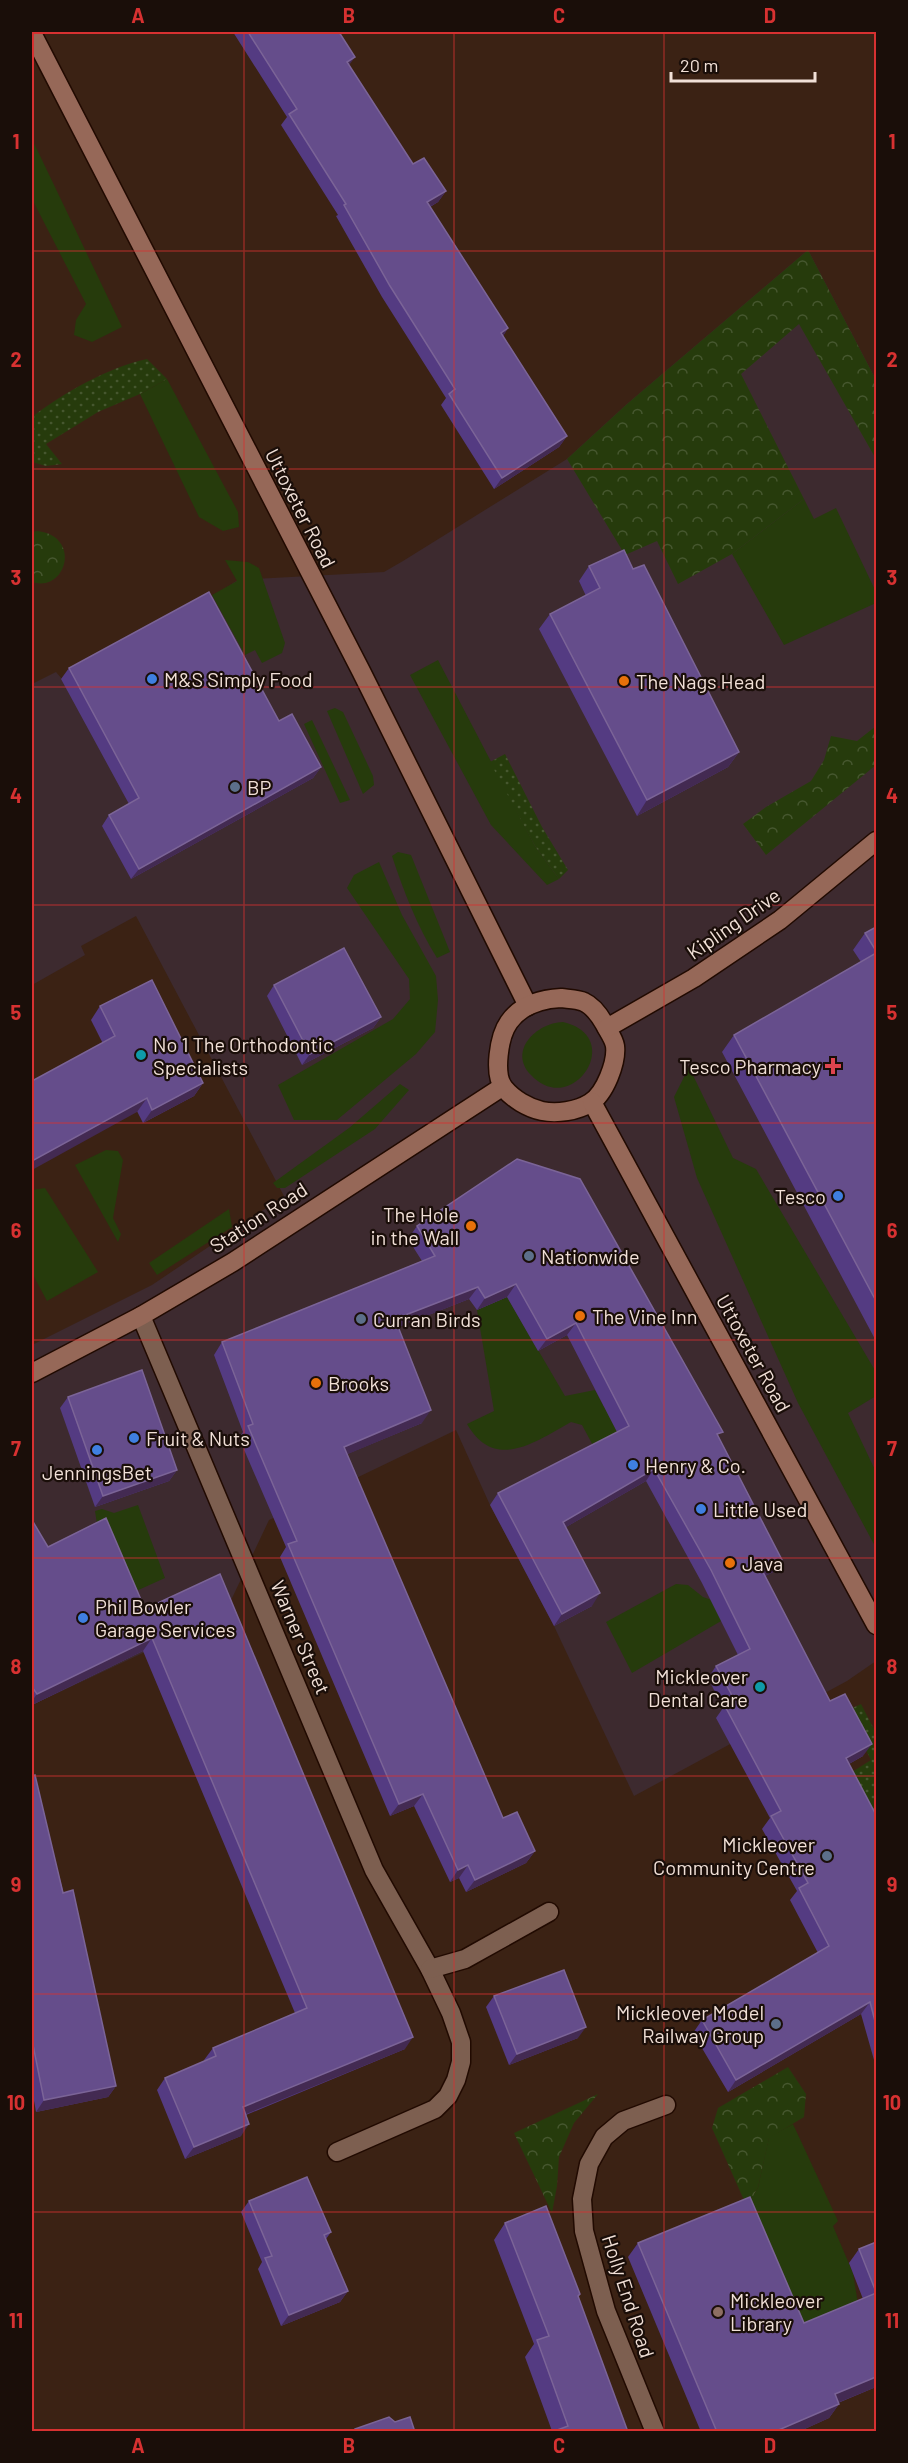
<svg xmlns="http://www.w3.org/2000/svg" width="908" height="2463" font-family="Barlow,sans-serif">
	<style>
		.commercial { fill: #3d2a2f }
		.grass { fill: #263b0c }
		.forest { fill: url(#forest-crowns) }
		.garden { fill: url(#garden-dots) }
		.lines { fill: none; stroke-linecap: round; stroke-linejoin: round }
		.street-casing { stroke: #210a01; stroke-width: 21 }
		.secondary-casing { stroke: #210a01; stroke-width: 21 }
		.street { stroke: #7d5f50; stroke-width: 18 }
		.secondary { stroke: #966858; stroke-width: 18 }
		.wall { fill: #543b82 }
		.shaded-wall { fill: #432a52 }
		.building { fill: #654d8b; stroke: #7b6497; stroke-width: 1.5 }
		.grid { fill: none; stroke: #d73131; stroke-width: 1.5; stroke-opacity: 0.55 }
		.shop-dot { fill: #3f7fe0; stroke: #1a0e09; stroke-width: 2 }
		.food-dot { fill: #e8710a; stroke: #1a0e09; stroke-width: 2 }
		.service-dot { fill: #5c6f8a; stroke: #1a0e09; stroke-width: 2 }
		.culture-dot { fill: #0f9aa8; stroke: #1a0e09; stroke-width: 2 }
		.health-dot { fill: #e0444e; stroke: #1a0e09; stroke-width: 2 }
		.education-dot { fill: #8d6e63; stroke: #1a0e09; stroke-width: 2 }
		.labels { text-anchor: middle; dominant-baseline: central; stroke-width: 4.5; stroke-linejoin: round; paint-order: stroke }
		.street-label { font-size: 20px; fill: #f1e0d7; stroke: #1a0e09 }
		.poi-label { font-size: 20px; fill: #f1e0d7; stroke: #1a0e09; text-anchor: start }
		.neatline { fill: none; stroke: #d73131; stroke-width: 2 }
		.grid-label { font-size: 20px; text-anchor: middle; font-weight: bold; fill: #d73131 }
	</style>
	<defs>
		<pattern id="forest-crowns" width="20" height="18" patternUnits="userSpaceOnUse" patternTransform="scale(1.5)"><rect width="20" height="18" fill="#263b0c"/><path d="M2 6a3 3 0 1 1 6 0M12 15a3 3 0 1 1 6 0" fill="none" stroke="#46572f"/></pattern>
		<pattern id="garden-dots" width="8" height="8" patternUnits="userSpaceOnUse" patternTransform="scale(1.5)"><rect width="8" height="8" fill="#263b0c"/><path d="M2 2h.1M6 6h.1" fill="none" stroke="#46572f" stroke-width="1.8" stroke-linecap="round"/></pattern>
	</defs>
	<rect width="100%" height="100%" fill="#3b2214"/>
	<!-- commercial -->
	<path class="commercial" d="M808,250L876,380V1661L847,1681L634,1796L554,1626L490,1505L456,1430L269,1520L224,1615L32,1705V1345L152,1285L284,1196L136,916L81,946L85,955L32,985V684L56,672L62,679L202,603L238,580L384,572L403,561L567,459L627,404Z"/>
	<!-- grass -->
	<g class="grass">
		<path d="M32,139L122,327L92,342L74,335L76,320L86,304L32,199Z"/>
		<path d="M167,379L238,512L239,527L223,531L199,517L140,394Z"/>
		<path d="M804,499L814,519L836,508L876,592V603L784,645L732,554Z"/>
		<path d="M225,560L248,562L259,568L285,643L282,653L262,663L255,650L245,655L212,595L237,581Z"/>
		<path d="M438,660L535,846L559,879L547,885L491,825L410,675Z"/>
		<path d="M335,708L343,712L373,776L374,785L363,794L327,711Z"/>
		<path d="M312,720L350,800L340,803L304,724Z"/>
		<path d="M398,852L411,855L450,952L437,958C417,926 404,892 392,856Z"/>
		<path d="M379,862L402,915L436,976L438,1000L435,1032L416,1054L337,1120H294L278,1085L393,1019L410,999L409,979L347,888L354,875Z"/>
		<path d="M563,1022C627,1037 572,1119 531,1075C508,1051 536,1023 563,1022Z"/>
		<path d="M689,1067L733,1158L756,1169L876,1372V1396L848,1413L876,1472V1548L798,1403L697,1178L674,1097Z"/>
		<path d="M400,1084L409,1090L375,1129L285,1188H277L273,1183L349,1128Z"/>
		<path d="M106,1150L118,1151L123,1160L113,1218L121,1234L118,1242L75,1165Z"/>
		<path d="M45,1188L98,1272L47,1301L32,1273V1190Z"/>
		<path d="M229,1209L232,1227L157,1275L149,1263Z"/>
		<path d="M507,1297L565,1396L595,1390L604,1407L613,1409L624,1436L596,1451L582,1425L571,1422C535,1442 495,1472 467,1424L494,1411L477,1310Z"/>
		<path d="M138,1505L165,1578L125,1596L98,1530L95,1511L102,1509L114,1513Z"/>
		<path d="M676,1584L688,1585L703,1597L740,1610L632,1673L606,1622Z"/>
		<path d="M793,2124L838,2221L833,2226L853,2273L859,2310L799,2329L747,2207L758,2187L769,2137Z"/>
	</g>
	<!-- forest -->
	<g class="forest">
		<path d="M808,250L876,380V459L799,324L741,374L804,499L732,554L678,584L657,541L625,555L567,459L627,404Z"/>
		<path d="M38,531C82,537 66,593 32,582V532Z"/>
		<path d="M876,726V765L766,855L743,824L766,807L811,781L824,760L831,736L857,741Z"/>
		<path d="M788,2067L806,2094L804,2117L769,2138L758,2187L747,2207L712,2128L718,2108Z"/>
		<path d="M598,2094L574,2123L559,2157L557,2186L552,2213L514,2133Z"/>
	</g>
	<!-- garden -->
	<g class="garden">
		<path d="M147,359L167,379L140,394L98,412L46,444L62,464L46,466L32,462V417C63,393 109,367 147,359Z"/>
		<path d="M505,754L542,827L568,870L559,879L535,846L490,762Z"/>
		<path d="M861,1704L876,1733V1817L852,1772L871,1760L846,1711Z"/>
	</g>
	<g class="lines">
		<defs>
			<g id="street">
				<path d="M141,1316L374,1870L430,1969L451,2013L461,2042V2062L456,2080L448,2096L435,2109L337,2152"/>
				<path d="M430,1969L465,1959L549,1912"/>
				<path d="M655,2432L606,2311L584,2231L582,2199L589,2164L604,2137L623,2121L666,2105"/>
			</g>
			<g id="secondary">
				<path d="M32,33L361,671L528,1006"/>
				<path d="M561,998C568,999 578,999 584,1002C593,1006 600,1016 605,1025C608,1031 614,1039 615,1046C617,1062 605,1094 590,1103C577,1111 557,1114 542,1111C528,1108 513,1099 504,1088C493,1074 499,1036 509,1022C521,1005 541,999 561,998Z"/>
				<path d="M607,1028L694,978L780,920L876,841"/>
				<path d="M592,1102L876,1625"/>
				<path d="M32,1373L141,1316L233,1262L502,1087"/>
			</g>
		</defs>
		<!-- street casing -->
		<use href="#street" class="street-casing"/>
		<!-- secondary casing -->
		<use href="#secondary" class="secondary-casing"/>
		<!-- street -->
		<use href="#street" class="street"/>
		<!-- secondary -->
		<use href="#secondary" class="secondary"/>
	</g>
	<!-- wall -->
	<g class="wall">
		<path d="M233,32H339L349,66L413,164L446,191L438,202L430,207L508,328L503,336L567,436L559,447L494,489L441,405L446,398L382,297L336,216L338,215L281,125L287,117Z"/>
		<path d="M589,566L633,569L739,752L728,767L637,816L539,629L550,614L586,596L579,581Z"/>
		<path d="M69,668L279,721L321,767L313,778L131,879L102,826L109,815L129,804L61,679Z"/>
		<path d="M876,927V1341L722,1052L734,1035L861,962L853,950L865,933Z"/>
		<path d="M274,985L381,1017L373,1028L302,1065L267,996Z"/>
		<path d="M100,1006L203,1083L194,1096L143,1123L91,1020Z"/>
		<path d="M517,1159L719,1437L773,1572L765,1576L830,1701L863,1756L849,1764L876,1815V2067L861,2014L728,2092L693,2033L702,2020L818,1953L790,1900L797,1891L762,1829L770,1818L716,1718L723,1708L708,1678L716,1666L738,1655L702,1583L646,1481L566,1527L592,1606L554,1626L490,1505L498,1493L617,1432L567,1335L538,1351L507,1297L477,1310L469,1299L398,1327L422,1423L347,1454L503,1818L535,1851L526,1863L466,1892L459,1878L450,1882L414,1806L390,1816L280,1557L286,1547L239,1438L243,1432L214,1355L222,1342L422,1261L408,1239L417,1226Z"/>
		<path d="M68,1397L177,1470L169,1481L95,1507L60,1408Z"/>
		<path d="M32,1520L48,1547L145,1609L405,2049L246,2115L241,2136L185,2159L157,2090L165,2078L205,2061L204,2060L213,2048L295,2013L143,1651L32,1705Z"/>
		<path d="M32,1776L116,2086L108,2097L36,2112L32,2089Z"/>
		<path d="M494,1996L578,2038L509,2065L486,2007Z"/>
		<path d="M249,2201L331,2232L326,2239L348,2291L340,2302L281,2326L258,2269L262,2262L241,2212Z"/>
		<path d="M505,2223L580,2294L578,2297L628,2432L552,2431L525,2357L534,2344L494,2240Z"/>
		<path d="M876,2242V2387L838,2403L839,2404L829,2418L798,2432H701L628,2257L638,2243L804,2323L863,2299L849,2263L859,2249Z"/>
	</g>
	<!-- shaded-wall -->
	<g class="shaded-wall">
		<path d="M355,57L347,68V62Z"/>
		<path d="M446,191L438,202L419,213L427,202Z"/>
		<path d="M508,328L501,339V333Z"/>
		<path d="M567,436L559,447L494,489L502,478Z"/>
		<path d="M739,752L728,767L637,816L647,800Z"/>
		<path d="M321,767L313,778L131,879L139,869Z"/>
		<path d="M381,1017L373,1028L302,1065L310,1054Z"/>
		<path d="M203,1083L194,1096L143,1123L152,1110Z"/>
		<path d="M147,1098L137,1112L32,1170V1161Z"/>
		<path d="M516,1284L507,1297L477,1310L485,1298Z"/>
		<path d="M478,1287L469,1299L386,1332L395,1319Z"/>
		<path d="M576,1323L567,1335L538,1351L547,1339Z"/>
		<path d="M431,1410L422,1423L336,1459L344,1447Z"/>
		<path d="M654,1469L646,1481L554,1534L563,1522Z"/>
		<path d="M177,1470L169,1481L95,1507L103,1496Z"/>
		<path d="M782,1560L773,1572L754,1582L762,1570Z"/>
		<path d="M600,1593L592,1606L554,1626L562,1614Z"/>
		<path d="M152,1638L143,1651L32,1705V1701L37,1694Z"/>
		<path d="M872,1744L863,1756L838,1770L846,1758Z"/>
		<path d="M423,1794L414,1806L390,1816L399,1804Z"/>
		<path d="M535,1851L526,1863L466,1892L475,1880Z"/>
		<path d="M468,1865L459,1878L450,1882L458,1870Z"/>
		<path d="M870,2002L861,2014L728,2092L736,2080Z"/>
		<path d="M586,2027L578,2038L509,2065L517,2054Z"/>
		<path d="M413,2037L405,2049L234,2119L243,2107Z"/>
		<path d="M116,2086L108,2097L36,2112L44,2100Z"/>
		<path d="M249,2124L241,2136L185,2159L194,2147Z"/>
		<path d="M348,2291L340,2302L281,2326L289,2315Z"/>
		<path d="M876,2377V2387L825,2408L835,2394Z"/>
		<path d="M839,2404L829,2418L798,2432H774Z"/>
	</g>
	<!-- building -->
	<g class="building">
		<path d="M248,32H339L355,57L347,62L413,164L424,158L446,191L427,202L508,328L501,333L567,436L502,478L449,394L455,389L390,286L344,205L346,204L289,114L297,109Z"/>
		<path d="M624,550L633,569L644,565L739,752L647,800L550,614L600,588L589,566Z"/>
		<path d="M209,592L279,721L292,714L321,767L139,869L109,815L139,798L69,668Z"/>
		<path d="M876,927V951L865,933Z"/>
		<path d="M344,948L381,1017L310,1054L274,985Z"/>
		<path d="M876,953V1301L734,1035Z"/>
		<path d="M152,980L203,1083L152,1110L147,1098L32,1161V1081L115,1036L100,1006Z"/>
		<path d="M517,1159L580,1179L723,1432L717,1434L782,1560L762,1570L830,1701L845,1694L872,1744L846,1758L876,1815V2025L870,2002L736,2080L702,2020L829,1946L799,1888L808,1883L771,1816L781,1811L725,1706L735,1701L716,1666L750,1649L711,1570L654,1469L563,1522L600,1593L562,1614L498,1493L629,1426L576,1323L547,1339L516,1284L485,1298L478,1287L395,1319L431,1410L344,1447L503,1818L517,1812L535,1851L475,1880L468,1865L458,1870L423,1794L399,1804L288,1544L297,1541L248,1426L253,1424L222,1342L435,1256L417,1226Z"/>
		<path d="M142,1370L177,1470L103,1496L68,1397Z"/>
		<path d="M106,1518L145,1609L220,1574L413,2037L243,2107L249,2124L194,2147L165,2078L216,2056L213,2048L307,2008L152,1638L37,1694L32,1687V1520L48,1547Z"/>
		<path d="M35,1775L63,1893L73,1890L116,2086L44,2100L32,2040V1776Z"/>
		<path d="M564,1970L586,2027L517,2054L494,1996Z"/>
		<path d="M307,2177L331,2232L324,2235L348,2291L289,2315L265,2258L272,2256L249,2201Z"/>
		<path d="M750,2197L804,2323L876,2293V2377L835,2394L839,2404L774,2432H717L638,2243Z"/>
		<path d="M546,2206L580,2294L578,2296L628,2432H552L568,2426L537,2340L549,2336L505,2223Z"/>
		<path d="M876,2242V2292L859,2249Z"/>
		<path d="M389,2417L395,2422L410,2417L415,2432H356L355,2429Z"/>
	</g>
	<!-- grid -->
	<path class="grid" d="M244,32V2432M454,32V2432M664,32V2432M32,251H876M32,469H876M32,687H876M32,905H876M32,1123H876M32,1340H876M32,1558H876M32,1776H876M32,1994H876M32,2212H876"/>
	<!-- markers -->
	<g class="shop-dot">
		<circle cx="152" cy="679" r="6"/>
		<circle cx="838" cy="1196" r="6"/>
		<circle cx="134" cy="1438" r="6"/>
		<circle cx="97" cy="1450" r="6"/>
		<circle cx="633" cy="1465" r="6"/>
		<circle cx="701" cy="1509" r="6"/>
		<circle cx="83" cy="1618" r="6"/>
	</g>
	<g class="food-dot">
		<circle cx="624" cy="681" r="6"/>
		<circle cx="471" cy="1226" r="6"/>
		<circle cx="580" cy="1316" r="6"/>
		<circle cx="316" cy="1383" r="6"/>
		<circle cx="730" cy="1563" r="6"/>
	</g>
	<g class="service-dot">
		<circle cx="235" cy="787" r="6"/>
		<circle cx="529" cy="1256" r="6"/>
		<circle cx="361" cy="1319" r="6"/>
		<circle cx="827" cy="1856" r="6"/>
		<circle cx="776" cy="2024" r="6"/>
	</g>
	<g class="culture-dot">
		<circle cx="141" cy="1055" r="6"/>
		<circle cx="760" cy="1687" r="6"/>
	</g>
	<path class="health-dot" d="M830 1057h6v6h6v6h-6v6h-6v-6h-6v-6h6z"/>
	<circle class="education-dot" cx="718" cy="2312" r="6"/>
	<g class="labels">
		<!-- street labels -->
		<g class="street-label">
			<text transform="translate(301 508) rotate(63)">Uttoxeter Road</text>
			<text transform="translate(733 923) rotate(-35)">Kipling Drive</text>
			<text transform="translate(258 1217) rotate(-33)">Station Road</text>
			<text transform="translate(754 1353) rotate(61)">Uttoxeter Road</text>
			<text transform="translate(301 1637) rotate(67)">Warner Street</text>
			<text transform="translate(629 2296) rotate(72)">Holly End Road</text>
		</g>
		<!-- poi labels -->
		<g class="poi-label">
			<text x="164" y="679">M&amp;S Simply Food</text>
			<text x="636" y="681">The Nags Head</text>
			<text x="247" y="787">BP</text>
			<text x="153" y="1044">No 1 The Orthodontic<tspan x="153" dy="23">Specialists</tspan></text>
			<text x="821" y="1066" text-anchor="end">Tesco Pharmacy</text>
			<text x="826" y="1196" text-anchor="end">Tesco</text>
			<text x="459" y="1214" text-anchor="end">The Hole<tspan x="459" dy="23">in the Wall</tspan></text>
			<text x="541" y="1256">Nationwide</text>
			<text x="592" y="1316">The Vine Inn</text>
			<text x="373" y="1319">Curran Birds</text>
			<text x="328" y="1383">Brooks</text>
			<text x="146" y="1438">Fruit &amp; Nuts</text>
			<text x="645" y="1465">Henry &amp; Co.</text>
			<text x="97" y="1472" text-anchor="middle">JenningsBet</text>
			<text x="713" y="1509">Little Used</text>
			<text x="742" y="1563">Java</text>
			<text x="95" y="1606">Phil Bowler<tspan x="95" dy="23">Garage Services</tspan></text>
			<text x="748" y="1676" text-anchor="end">Mickleover<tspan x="748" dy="23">Dental Care</tspan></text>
			<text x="815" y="1844" text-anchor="end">Mickleover<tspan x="815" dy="23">Community Centre</tspan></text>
			<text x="764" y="2012" text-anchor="end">Mickleover Model<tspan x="764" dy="23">Railway Group</tspan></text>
			<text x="730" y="2300">Mickleover<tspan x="730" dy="23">Library</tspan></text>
		</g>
	</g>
	<!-- border -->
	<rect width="908" height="2463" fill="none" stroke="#1a0e09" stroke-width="66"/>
	<!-- scale -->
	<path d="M671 72v9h144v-9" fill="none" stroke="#f1e0d7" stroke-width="3"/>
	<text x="680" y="72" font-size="18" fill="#f1e0d7" stroke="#1a0e09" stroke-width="4.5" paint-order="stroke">20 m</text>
	<rect x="33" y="33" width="842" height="2397" class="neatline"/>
	<g class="grid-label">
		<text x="138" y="23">A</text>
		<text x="349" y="23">B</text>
		<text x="559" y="23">C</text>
		<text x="770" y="23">D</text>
		<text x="16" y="149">1</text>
		<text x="892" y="149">1</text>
		<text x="16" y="367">2</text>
		<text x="892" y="367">2</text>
		<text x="16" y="585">3</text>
		<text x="892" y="585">3</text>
		<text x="16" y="803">4</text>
		<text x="892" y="803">4</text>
		<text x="16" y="1020">5</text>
		<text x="892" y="1020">5</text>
		<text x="16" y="1238">6</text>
		<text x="892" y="1238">6</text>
		<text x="16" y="1456">7</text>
		<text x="892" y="1456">7</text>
		<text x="16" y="1674">8</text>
		<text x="892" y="1674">8</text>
		<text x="16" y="1892">9</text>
		<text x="892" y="1892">9</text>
		<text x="16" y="2110">10</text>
		<text x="892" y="2110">10</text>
		<text x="16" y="2328">11</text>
		<text x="892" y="2328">11</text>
		<text x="138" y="2453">A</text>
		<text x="349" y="2453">B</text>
		<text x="559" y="2453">C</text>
		<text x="770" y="2453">D</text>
	</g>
</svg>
